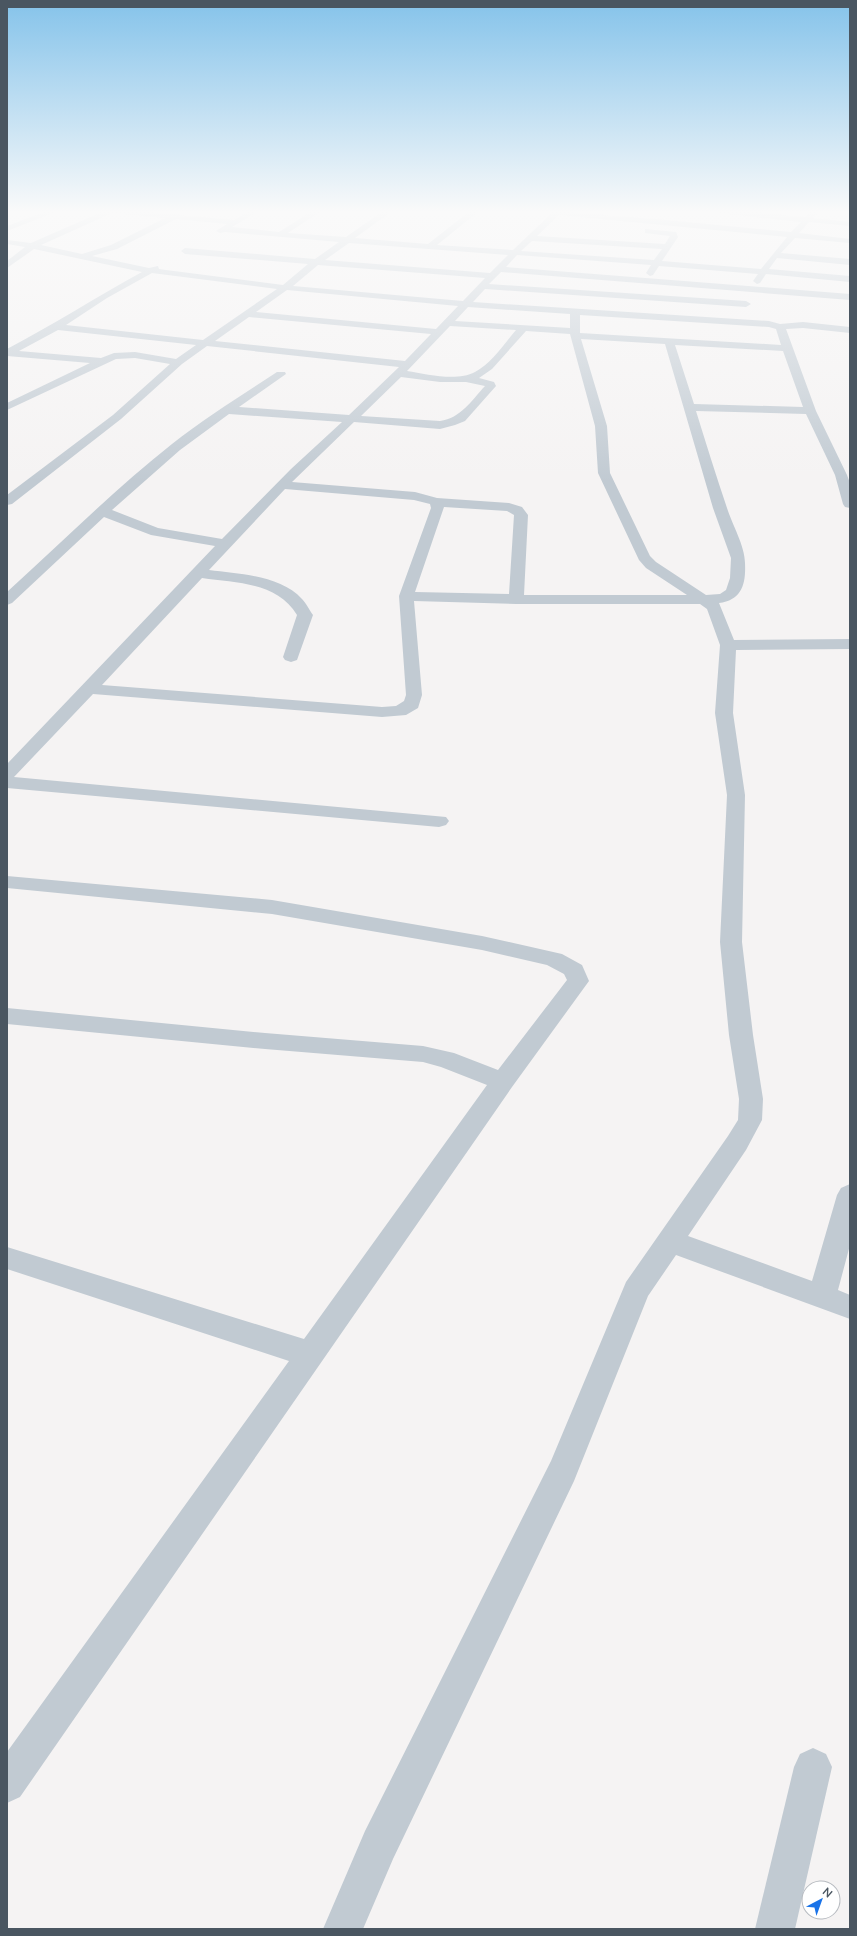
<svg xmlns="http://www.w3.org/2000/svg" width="857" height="1936" font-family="Lato,sans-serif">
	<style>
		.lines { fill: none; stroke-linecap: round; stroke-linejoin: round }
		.minor { fill: #c1cad2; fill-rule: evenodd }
	</style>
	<rect width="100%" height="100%" fill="#f5f3f3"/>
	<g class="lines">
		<!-- minor -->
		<g class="minor">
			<path d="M47,211H58L7,231V226Z"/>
			<path d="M104,211H137L234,220L249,211H259L232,227L279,232L312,211H321L288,233L346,237L383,211H392L355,238L428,244L470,211H479L437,245L513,250L554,211L666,220L791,232L801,222L718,213L714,211H742L805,217L811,211H819L813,218L850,222V226L809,222L799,233L850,239V243L795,238L781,253L850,259V265L777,258L769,269L850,276V282L766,274L760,283L757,284L753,281L758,274L659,266L653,275L650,276L646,273L651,265L517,255L506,267L850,294V300L501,272L489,284L746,301L751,304L746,307L485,289L473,302L769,321L780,324L803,322L850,327V333L803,328L786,329L816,411L847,475L850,483V508L845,507L843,504L835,475L806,414L696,411C706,443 716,476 727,508C732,524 745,546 745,563C746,584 742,600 719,603L734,640L850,639V649L736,650L733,713L745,795L742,942L753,1035L763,1099L762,1120L746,1150L688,1236L812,1281L837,1195L841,1188L850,1184V1245L838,1290L850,1295V1319L676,1255L648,1296L574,1481L393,1859L363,1929H323L365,1831L551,1461L626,1282L728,1136L738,1120L739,1099L729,1035L720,942L727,795L715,713L720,645L707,609L700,604H516L414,601L422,695L418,708L406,715L382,717L93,694L14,777L446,817L449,821L446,825L439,827L7,788V764L215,546L151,535L104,517L12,603L7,605V592C62,542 114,490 172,444C205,418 242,395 277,372H285L286,374L239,407L349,415L399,367L207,346L182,364L121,419L12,504L7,505V495L113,415L170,364L135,358L116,359L7,410V403L90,363L7,356V349C53,325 96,297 142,272L34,249L7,268V261L25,247L7,244V240L31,243ZM112,213L165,218L111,245L82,254L41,245ZM559,215L787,237L761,269L662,261L678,237L676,232L645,229V233L670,236L665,244L537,236ZM176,219L227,224L216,231L220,233L225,232L339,242L315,259L185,248L181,251L185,254L308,264L283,285L166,270L159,269L158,266L149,268L92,256L117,249ZM532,241L662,249L654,260L521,251ZM349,243L508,255L490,273L325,260ZM318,265L485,278L463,301L293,286ZM152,273L277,289L203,340L66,325L107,298ZM287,290L458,306L436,329L256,312ZM468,307L570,314V328L455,321ZM580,315L769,327L776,329L781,345L580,333ZM249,317L431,334L405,361L215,341ZM450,326L516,330C504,344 491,364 475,372C456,382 427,374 407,371ZM58,330L196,345L176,359L135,352L114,353L101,358L19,351ZM526,331L570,334L595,426L598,473L639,560L646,568L687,595H524L528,515L522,507L509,503L437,498L415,492L292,482L354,422L440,429L455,425L465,421L496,386L494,382L479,378L492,369ZM581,339L665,344L713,508L731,558L730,578L726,590L720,594L706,595L656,562L650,556L610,473L607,426ZM675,345L783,351L803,407L694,404ZM401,377L440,382H466L485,386C471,401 461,418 440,421L361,416ZM229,414L342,422L291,469L222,539L158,528L112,510L180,450ZM285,489L414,500L430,504L431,508L399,596L406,695L404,701L396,706L382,707L102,685L202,578C236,583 277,582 297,615L283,657L285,660L291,662L297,660L313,615C309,610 307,604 302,599C280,575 239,574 209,570ZM444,507L507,511L514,515L509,594L415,592Z"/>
			<path d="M7,876L272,900L482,936L562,954L582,965L589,981L512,1087L20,1797L7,1803V1752L289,1361L7,1269V1247L304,1339L487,1085L441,1067L423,1062L265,1049L7,1024V1008L265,1033L423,1046L454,1053L498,1070L567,980L564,974L547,965L482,950L272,914L7,888Z"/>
			<path d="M813,1748L826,1754L832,1767L795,1929H755L794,1767L800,1754Z"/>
		</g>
	</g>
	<!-- sky -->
	<linearGradient id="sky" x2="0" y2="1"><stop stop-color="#85c3ea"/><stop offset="0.44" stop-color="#fafafa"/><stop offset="1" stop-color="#fafafa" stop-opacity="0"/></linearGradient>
	<rect width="857" height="482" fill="url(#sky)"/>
	<!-- border -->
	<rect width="857" height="1936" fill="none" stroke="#4a5661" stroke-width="16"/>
	<!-- north arrow -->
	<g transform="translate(821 1900) rotate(41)"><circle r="19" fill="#ffffff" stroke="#b7bbc0"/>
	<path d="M0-3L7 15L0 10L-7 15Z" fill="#1a73e8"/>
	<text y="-6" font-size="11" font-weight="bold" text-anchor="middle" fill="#4a5661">N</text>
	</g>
</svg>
